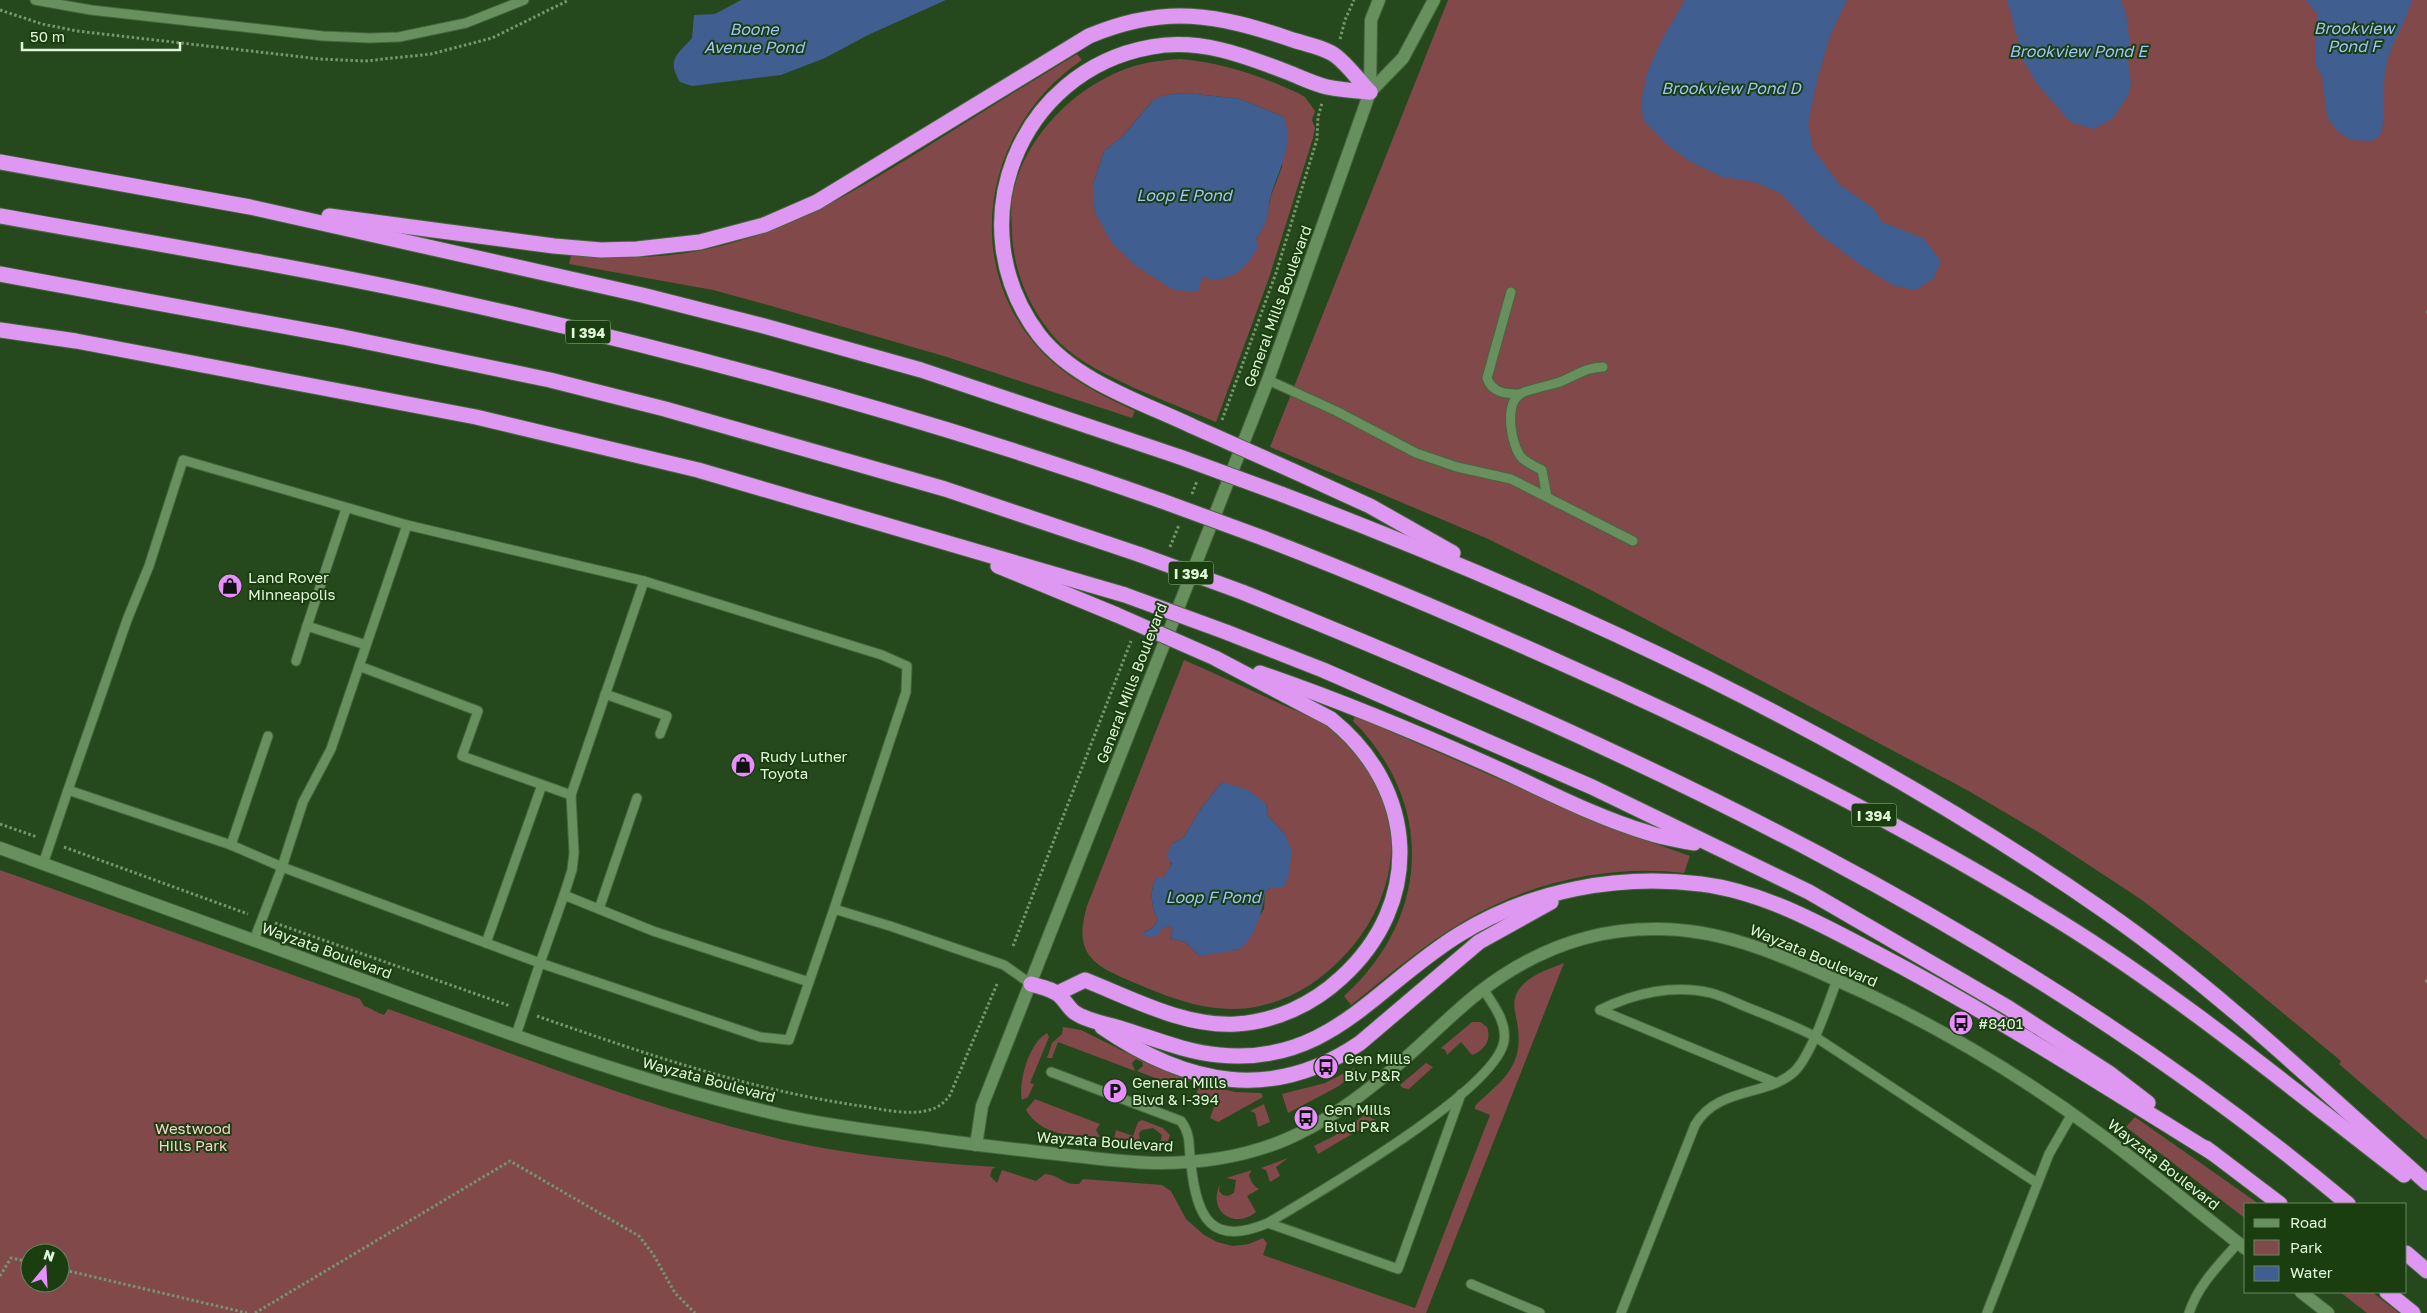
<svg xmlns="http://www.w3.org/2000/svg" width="2427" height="1313" font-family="'Golos Text',sans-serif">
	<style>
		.green { fill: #81494a; fill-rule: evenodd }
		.water { fill: #405e8f }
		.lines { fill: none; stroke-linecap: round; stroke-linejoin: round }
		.lane-casing { stroke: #46663e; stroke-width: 11 }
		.secondary-casing { stroke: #46663e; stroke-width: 14 }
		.highway-casing { stroke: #46663e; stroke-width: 17 }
		.path { stroke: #779570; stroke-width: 3; stroke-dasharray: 2.5 2.5; stroke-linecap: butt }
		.lane { stroke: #688f5e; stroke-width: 9 }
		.secondary { stroke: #688f5e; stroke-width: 12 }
		.highway { stroke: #df98f1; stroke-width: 15 }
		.highway-bridge-casing { stroke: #46663e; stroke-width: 17; stroke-linecap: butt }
		.highway-bridge { stroke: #df98f1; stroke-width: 15 }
		.labels { text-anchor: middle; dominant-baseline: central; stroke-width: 4; stroke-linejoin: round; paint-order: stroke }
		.shield { fill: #1a3e10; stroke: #a5be9d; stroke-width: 1 }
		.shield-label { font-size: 14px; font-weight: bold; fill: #e0f5da }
		.street-label { font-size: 15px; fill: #e0f5da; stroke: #1a3e10 }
		.poi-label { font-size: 15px; fill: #e0f5da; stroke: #1a3e10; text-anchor: start }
		.park-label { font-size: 15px; fill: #f9d0cf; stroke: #1a3e10 }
		.water-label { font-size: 16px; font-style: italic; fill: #9dc2fe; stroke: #1a3e10 }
	</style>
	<rect width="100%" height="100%" fill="#25491c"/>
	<!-- green -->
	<g class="green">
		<path d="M1448,0H2427V1140L2339,1064L2341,1061L2208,951L2142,900L2040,833L1967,790L1589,589L1486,538L1270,447Z"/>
		<path d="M1077,54L1082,60C985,126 958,263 1042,352C1068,379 1101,395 1135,411L1132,418L947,357L768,305L713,290L569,264L571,255C615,258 659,259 703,250C788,233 853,192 925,148C976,116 1026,85 1077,54Z"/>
		<path d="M1181,59C1224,63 1258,75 1298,93L1305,97L1315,111L1312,120L1315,128L1313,138L1269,278L1216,422C1174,404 1092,375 1061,344C1033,316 1014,275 1012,235C1012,223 1010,210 1012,198C1022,142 1067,94 1118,72C1138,63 1160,60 1181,59ZM1187,93L1240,99L1284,117L1282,167L1271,196L1266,221L1256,239L1202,277L1095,213L1093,184L1104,151L1123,136L1152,101L1165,95Z"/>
		<path d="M1184,660C1218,675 1251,690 1285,706C1302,713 1321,720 1336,732C1411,793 1407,893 1341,959C1316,985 1285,1003 1249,1008C1205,1013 1168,997 1128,980C1089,964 1074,950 1087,906ZM1222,782L1266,804L1268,816L1285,834L1270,888L1265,892L1264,909L1237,950L1217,951L1200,956L1185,942L1170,938L1173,928L1169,926L1142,933L1151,929L1158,921C1152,908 1148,890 1157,877H1164C1173,866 1172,858 1172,844L1184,837L1199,811Z"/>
		<path d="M1355,716L1611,828L1690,856L1684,873C1608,864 1526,883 1461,923C1422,946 1387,977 1351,1005L1344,996C1430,918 1436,804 1353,721Z"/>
		<path d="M0,870L360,999L364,1006C372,1008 376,1013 384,1015L388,1009C514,1053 638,1105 768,1136C842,1155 920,1162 996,1167L992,1169L990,1176L997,1183L1002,1170L1036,1181L1045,1174C1060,1175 1063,1185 1079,1184L1083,1179L1162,1185L1171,1191L1186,1219L1204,1235L1217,1242L1233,1246L1249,1244L1263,1238L1267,1243L1263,1255L1415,1308L1490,1115L1475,1109V1106C1491,1089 1508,1080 1516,1057C1521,1041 1518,1027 1515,1012C1509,982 1541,972 1564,963L1426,1313H0ZM30,1253H60V1283H30Z"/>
		<path d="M1472,1022H1480L1487,1027C1492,1040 1484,1051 1472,1055L1461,1042L1447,1055L1445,1050L1441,1048Z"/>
		<path d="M1063,1027L1081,1030L1149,1064L1190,1081L1186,1083L1183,1089L1137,1071L1143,1066L1142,1062L1136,1059L1132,1063L1135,1071L1058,1042L1052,1058H1047L1052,1043L1062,1034Z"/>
		<path d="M1047,1033L1049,1037L1030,1083L1034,1084L1028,1097L1022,1100C1018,1082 1029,1043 1047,1033Z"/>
		<path d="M1426,1063L1433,1067L1409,1089L1403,1088L1400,1085Z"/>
		<path d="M1354,1068L1357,1071L1339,1086L1288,1113L1282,1094L1325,1083Z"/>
		<path d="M1197,1083L1235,1092L1261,1093L1263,1097L1218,1122L1210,1118L1216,1101L1196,1094L1199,1088Z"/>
		<path d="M1035,1099L1100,1124L1096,1130L1100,1137C1072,1135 1042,1137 1026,1110Z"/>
		<path d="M1264,1104L1270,1122L1258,1127L1255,1113L1250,1111Z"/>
		<path d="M1369,1112L1371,1118L1376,1120L1318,1154L1314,1146L1334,1136Z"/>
		<path d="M2135,1117L2259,1204H2246V1219L2126,1127Z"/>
		<path d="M1142,1120L1163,1128L1170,1135L1168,1141L1160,1143L1162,1135L1153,1128L1142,1130L1139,1133L1140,1141L1114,1139L1116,1130L1133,1136L1138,1122Z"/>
		<path d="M1288,1158L1276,1167L1280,1176L1270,1182L1266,1170L1261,1168Z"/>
		<path d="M1252,1170L1249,1175C1251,1181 1253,1186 1259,1189L1247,1196L1256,1212C1234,1230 1207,1211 1220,1184L1219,1191L1223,1195L1228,1196L1234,1193L1236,1180L1226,1178Z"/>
		<path d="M2340,1292H2372L2399,1313H2367Z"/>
	</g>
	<!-- water -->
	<g class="water">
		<path d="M741,0H946L868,35L825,58L781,75L692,86L680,82C666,59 678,54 692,38L694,15L715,14Z"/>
		<path d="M1685,0H1847L1830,36L1817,80L1808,123L1813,149L1839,184L1873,208L1882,222L1923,238L1941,261L1934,278L1916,290L1894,286L1862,266L1818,233L1780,193L1754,182L1722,177L1689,161L1665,143L1643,119L1641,102L1647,73L1661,41Z"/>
		<path d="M2007,0H2121L2126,14L2131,53L2128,60L2131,84L2128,96L2112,119L2094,129L2073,123L2066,117L2037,84L2024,62Z"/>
		<path d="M2306,0H2412C2406,24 2390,43 2386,68C2381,91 2388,113 2380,136L2370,141L2351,140L2337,131L2327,117L2322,76L2315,65L2317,14Z"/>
		<path d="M1187,93L1240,99L1284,117C1294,145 1279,169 1271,195C1268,204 1269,214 1266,222C1263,228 1259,234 1256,239L1258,247C1247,268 1228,286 1202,277L1198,292L1174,290L1136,266L1112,243L1095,213L1093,195V184L1104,151L1123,136L1153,100L1165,95Z"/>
		<path d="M1222,782L1248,790L1266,804L1268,816L1285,834L1292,851L1288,879L1283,888H1270L1265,892C1264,907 1253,946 1236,950C1224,953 1212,953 1200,956L1185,942L1170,938L1173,928L1169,926L1161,929L1158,936L1148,937L1141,934L1151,929L1158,921C1152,908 1148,891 1157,877H1164L1172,863L1166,858L1172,844L1184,837L1199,811Z"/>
	</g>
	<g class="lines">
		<defs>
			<g id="lane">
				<path d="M35,0L91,10L323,36L369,38L399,37L466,23L524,0"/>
				<path d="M1511,292L1487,378C1492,393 1506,394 1520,394"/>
				<path d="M1268,380L1336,411L1416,453L1457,467L1511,479L1633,541"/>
				<path d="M1547,497L1542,470C1536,467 1527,463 1522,458C1511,446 1504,405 1520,394C1526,390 1551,385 1560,382C1575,376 1587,367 1603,367"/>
				<path d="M346,509L307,626L366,645"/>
				<path d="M296,661L307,626"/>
				<path d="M359,666L478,711L462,756L571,795"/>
				<path d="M605,694L667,716L660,734"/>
				<path d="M68,790L127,620L149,566L183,460L407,525L644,581"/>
				<path d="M231,845L268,736"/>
				<path d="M43,864L68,790L231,845L282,867L540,963L564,895"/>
				<path d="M599,909L637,798"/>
				<path d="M834,909L906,692L907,666L882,655L644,581L571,795L574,853L572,870L564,895L653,931L809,982L834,909L890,926L1004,965L1031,984"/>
				<path d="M254,940L282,867L303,802L331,749L407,525"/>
				<path d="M486,943L542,785"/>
				<path d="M1600,1010C1634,993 1674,984 1711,993C1726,997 1740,1005 1754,1010C1774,1018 1795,1026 1814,1036L2037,1183"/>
				<path d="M1600,1010L1774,1082"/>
				<path d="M516,1035L540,963L760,1037L789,1040L809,982"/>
				<path d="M1051,1072L1181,1121C1192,1136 1188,1148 1191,1165C1197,1218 1211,1247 1268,1223C1314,1195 1496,1091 1504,1041C1507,1022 1493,1004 1483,989"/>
				<path d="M1268,1223L1398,1269L1461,1094"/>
				<path d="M1471,1284L1540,1313"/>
				<path d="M1621,1313L1695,1125C1718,1086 1768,1097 1795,1071C1812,1053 1828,1004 1837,980"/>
				<path d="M1987,1313L2049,1154L2072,1114"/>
				<path d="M2189,1313C2198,1285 2219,1265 2238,1243"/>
			</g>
			<g id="secondary">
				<path d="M1370,92L1403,58L1434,0"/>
				<path d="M0,848C124,893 247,938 371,983C506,1033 641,1083 781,1115C834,1127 887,1132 940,1140C985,1146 1029,1151 1074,1156C1103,1159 1132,1163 1160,1163C1259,1163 1321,1131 1394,1068C1422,1045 1448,1017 1477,994C1529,953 1590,928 1658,929C1717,929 1771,951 1823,974C1921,1016 2015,1071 2100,1134C2150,1171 2197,1211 2246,1249"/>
				<path d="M976,1145L982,1106L1268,380L1370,92L1371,20L1379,0"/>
				<path d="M2301,1292L2328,1313"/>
			</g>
			<g id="highway">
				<path d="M0,162L250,207L642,295L764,326L921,370L1180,457"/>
				<path d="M0,216C150,243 301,267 450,300C691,353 929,418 1162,501"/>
				<path d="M329,216L554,246L601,250L637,249L700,242L764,225L817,202L1089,36C1165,4 1217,14 1293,40C1306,44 1326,48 1336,56C1349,66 1359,81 1370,92"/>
				<path d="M0,274L343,337L550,380L665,409L945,489L1141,555"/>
				<path d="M0,330L76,341L476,417L698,470L1125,595"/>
				<path d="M1192,426C1141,402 1075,381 1039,335C957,227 1017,71 1151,47C1199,38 1243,55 1287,72C1300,77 1314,84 1327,87C1341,90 1356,91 1370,92"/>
				<path d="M1291,470L1370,506L1453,553"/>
				<path d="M1281,494C1570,604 1852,735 2106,912C2221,992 2323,1091 2427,1183"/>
				<path d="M1263,538C1364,577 1463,619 1561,663C1732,739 1900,822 2059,921C2180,996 2291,1088 2404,1175"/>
				<path d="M998,566L1117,615"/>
				<path d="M1242,592C1636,751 2020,929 2348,1204"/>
				<path d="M1226,632L1323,670L1592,787L1809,892L2007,1007L2109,1073L2148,1103"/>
				<path d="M1260,673C1336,699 1411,730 1485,763C1539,787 1592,816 1649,833C1663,838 1679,840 1694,843"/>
				<path d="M1031,984C1041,987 1054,989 1061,997C1065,1001 1069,1008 1074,1012C1086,1021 1108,1024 1123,1029C1155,1039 1186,1052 1219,1055C1330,1066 1376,985 1460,934C1532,890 1617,874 1701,884C1765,892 1822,925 1878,954C1994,1015 2103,1085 2214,1154"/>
				<path d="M1058,993L1085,980C1133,999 1184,1027 1236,1024C1275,1022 1313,1004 1341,978C1424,903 1418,789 1331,719L1215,658"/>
				<path d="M1102,1027C1186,1085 1272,1103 1360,1043L1479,942L1551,902"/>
				<path d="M2206,1148L2280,1204"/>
				<path d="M2406,1253L2427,1271"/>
				<path d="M2387,1292L2413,1313"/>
			</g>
		</defs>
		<!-- lane casing -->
		<use href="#lane" class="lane-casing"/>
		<!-- secondary casing -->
		<use href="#secondary" class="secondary-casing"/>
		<!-- highway casing -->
		<use href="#highway" class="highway-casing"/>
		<!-- path -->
		<g class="path">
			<path d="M0,10L42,24L77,31L320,59L365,61L431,54L492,38L569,0"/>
			<path d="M1340,39L1345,20L1354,0"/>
			<path d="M2426,312H2427"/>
			<path d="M1222,420L1276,273L1317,139L1318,117L1322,103"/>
			<path d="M1192,494L1197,481"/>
			<path d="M1170,547L1179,525"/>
			<path d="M0,824L37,837"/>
			<path d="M64,847L248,914"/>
			<path d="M275,923L510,1006"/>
			<path d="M1013,946L1131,641"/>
			<path d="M2425,981H2427"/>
			<path d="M537,1016C643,1053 750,1090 861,1106C882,1109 908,1116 929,1110C938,1108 944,1103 950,1095L997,984"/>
			<path d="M60,1269L247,1313"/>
			<path d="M0,1276L11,1258L30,1262"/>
			<path d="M255,1313L510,1161L639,1236L653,1254L675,1293L695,1313"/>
		</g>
		<!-- lane -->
		<use href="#lane" class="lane"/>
		<!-- secondary -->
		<use href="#secondary" class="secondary"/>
		<!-- highway -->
		<use href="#highway" class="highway"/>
		<defs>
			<g id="highway-bridge">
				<path d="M1192,426L1291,470"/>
				<path d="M1180,457L1281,494"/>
				<path d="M1162,501L1263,538"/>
				<path d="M1141,555L1242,592"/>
				<path d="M1125,595L1226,632"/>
				<path d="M1117,615L1215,658"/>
			</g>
		</defs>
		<!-- highway-bridge casing -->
		<use href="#highway-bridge" class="highway-bridge-casing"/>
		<!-- highway-bridge -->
		<use href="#highway-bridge" class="highway-bridge"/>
	</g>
	<!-- icons -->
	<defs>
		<symbol id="shop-disc" viewBox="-11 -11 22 22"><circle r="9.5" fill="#e88eff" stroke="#1a3e10"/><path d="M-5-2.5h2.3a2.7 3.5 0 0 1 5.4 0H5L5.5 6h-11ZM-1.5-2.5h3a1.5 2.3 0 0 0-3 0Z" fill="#111"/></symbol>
		<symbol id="bus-disc" viewBox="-11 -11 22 22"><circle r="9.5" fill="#e88eff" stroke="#1a3e10"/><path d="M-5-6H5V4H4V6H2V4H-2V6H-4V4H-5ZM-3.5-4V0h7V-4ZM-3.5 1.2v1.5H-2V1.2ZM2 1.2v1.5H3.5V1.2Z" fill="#111"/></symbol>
		<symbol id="parking-disc" viewBox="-11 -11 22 22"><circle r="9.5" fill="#e88eff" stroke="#1a3e10"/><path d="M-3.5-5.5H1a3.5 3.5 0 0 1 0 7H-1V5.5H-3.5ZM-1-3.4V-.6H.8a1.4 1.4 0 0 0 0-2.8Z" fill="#111"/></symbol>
	</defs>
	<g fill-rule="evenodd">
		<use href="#shop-disc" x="216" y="572" width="28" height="28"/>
		<use href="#shop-disc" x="729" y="751" width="28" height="28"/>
		<use href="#bus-disc" x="1947" y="1009" width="28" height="28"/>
		<use href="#bus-disc" x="1312" y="1053" width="28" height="28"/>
		<use href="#parking-disc" x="1101" y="1077" width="28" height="28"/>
		<use href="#bus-disc" x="1292" y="1104" width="28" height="28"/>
	</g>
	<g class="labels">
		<!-- shield labels -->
		<g class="shield">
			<rect x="565.5" y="320.5" width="45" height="23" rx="4"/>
			<rect x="1168.5" y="561.5" width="45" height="23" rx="4"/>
			<rect x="1851.5" y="803.5" width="45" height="23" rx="4"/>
		</g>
		<g class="shield-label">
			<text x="588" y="332">I 394</text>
			<text x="1191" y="573">I 394</text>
			<text x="1874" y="815">I 394</text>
		</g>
		<!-- street labels -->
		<g class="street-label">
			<text transform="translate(1277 306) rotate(-70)">General Mills Boulevard</text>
			<text transform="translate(1131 683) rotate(-69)">General Mills Boulevard</text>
			<text transform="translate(327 950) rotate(20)">Wayzata Boulevard</text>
			<text transform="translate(1814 955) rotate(23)">Wayzata Boulevard</text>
			<text transform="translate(709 1079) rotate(15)">Wayzata Boulevard</text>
			<text transform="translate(1105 1141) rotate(4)">Wayzata Boulevard</text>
			<text transform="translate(2164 1164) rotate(38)">Wayzata Boulevard</text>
		</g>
		<!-- poi labels -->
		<g class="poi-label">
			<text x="248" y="577">Land Rover<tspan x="248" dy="17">Minneapolis</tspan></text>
			<text x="760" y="756">Rudy Luther<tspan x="760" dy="17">Toyota</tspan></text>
			<text x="1978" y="1023">#8401</text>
			<text x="1344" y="1058">Gen Mills<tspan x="1344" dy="17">Blv P&amp;R</tspan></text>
			<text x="1132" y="1082">General Mills<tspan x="1132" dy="17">Blvd &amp; I-394</tspan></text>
			<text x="1324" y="1109">Gen Mills<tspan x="1324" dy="17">Blvd P&amp;R</tspan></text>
		</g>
		<!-- park labels -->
		<g class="park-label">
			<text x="193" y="1128">Westwood<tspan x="193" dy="17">Hills Park</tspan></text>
		</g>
		<!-- water labels -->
		<g class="water-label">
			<text x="2354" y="28">Brookview<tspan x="2354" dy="18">Pond F</tspan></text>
			<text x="754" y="29">Boone<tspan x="754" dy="18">Avenue Pond</tspan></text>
			<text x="2078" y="51">Brookview Pond E</text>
			<text x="1731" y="88">Brookview Pond D</text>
			<text x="1184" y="195">Loop E Pond</text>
			<text x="1213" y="897">Loop F Pond</text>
		</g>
	</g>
	<!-- legend -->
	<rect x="2244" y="1203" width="162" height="90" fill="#1a3e10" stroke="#698761"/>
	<rect x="2254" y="1219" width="25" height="8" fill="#688f5e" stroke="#698761"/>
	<text x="2290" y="1228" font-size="15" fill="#e0f5da">Road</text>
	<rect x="2254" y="1240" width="25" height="15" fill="#81494a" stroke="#698761"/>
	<text x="2290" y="1253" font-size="15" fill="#e0f5da">Park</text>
	<rect x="2254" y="1266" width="25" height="15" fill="#405e8f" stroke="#698761"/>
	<text x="2290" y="1278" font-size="15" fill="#e0f5da">Water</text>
	<!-- north arrow -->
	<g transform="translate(45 1268) rotate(18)"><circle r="24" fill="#1a3e10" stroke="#698761"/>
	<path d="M0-4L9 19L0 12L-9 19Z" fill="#e88eff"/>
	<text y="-8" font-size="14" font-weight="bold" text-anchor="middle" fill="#e0f5da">N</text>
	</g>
	<!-- scale -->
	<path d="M22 42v8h158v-8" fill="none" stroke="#e0f5da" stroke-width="2.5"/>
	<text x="30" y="42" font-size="15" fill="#e0f5da" stroke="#1a3e10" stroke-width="4" paint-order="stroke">50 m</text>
</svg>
